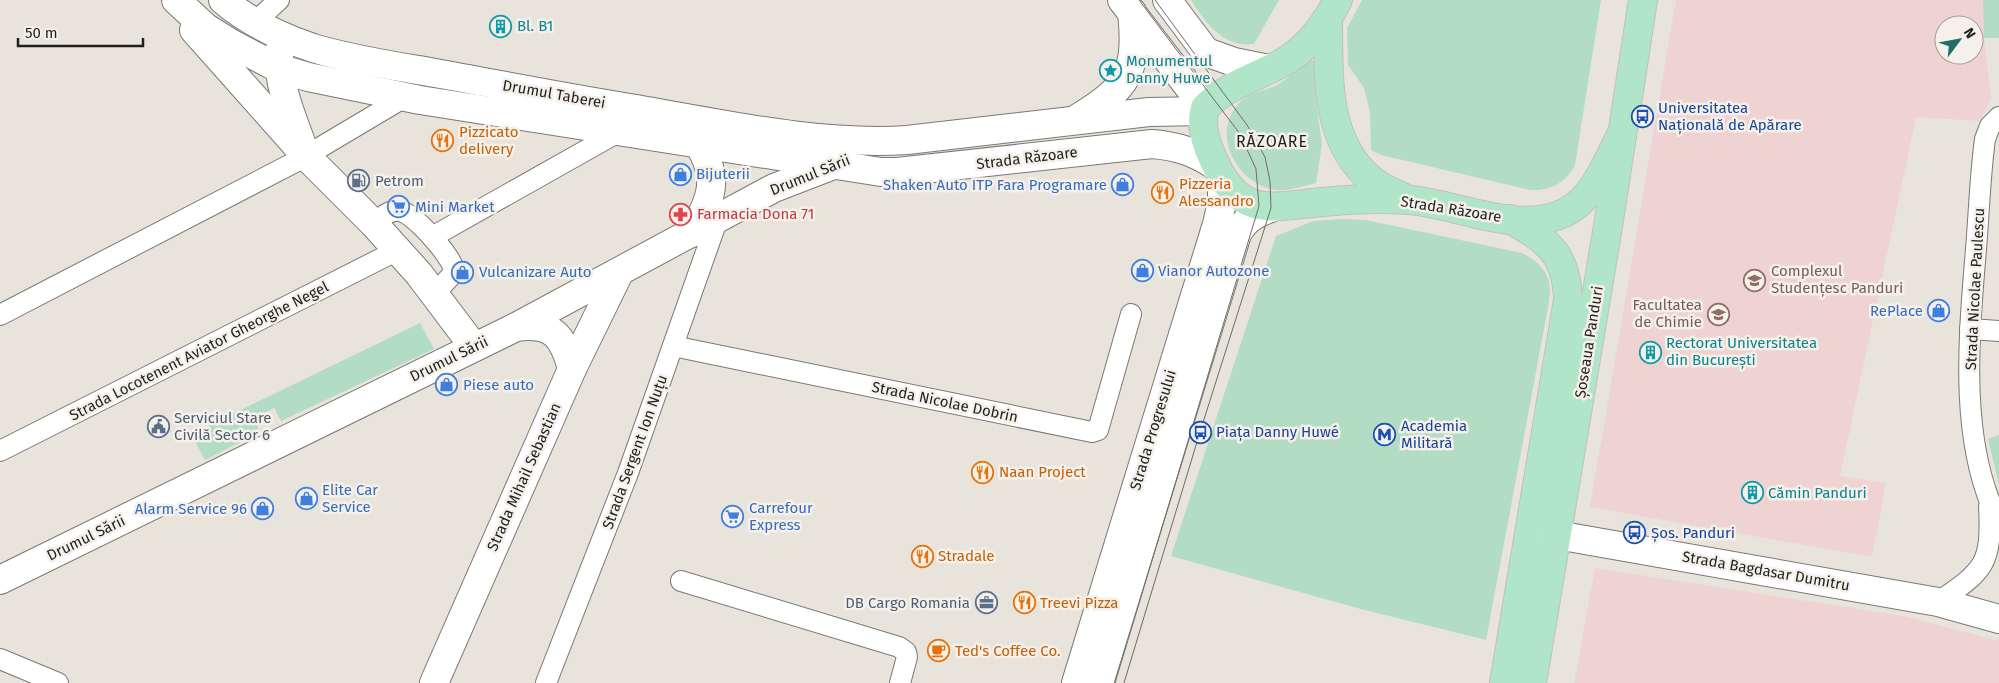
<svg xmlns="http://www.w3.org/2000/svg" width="1999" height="683" font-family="'Fira Sans',sans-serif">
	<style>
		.education { fill: #eed3d2; fill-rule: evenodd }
		.green { fill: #b2ddc4 }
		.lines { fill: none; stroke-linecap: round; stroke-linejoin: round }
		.street-casing { stroke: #7c7872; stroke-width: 22 }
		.secondary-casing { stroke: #7c7872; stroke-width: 30 }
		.primary-casing { stroke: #c1c0bf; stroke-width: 30 }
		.street { stroke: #fff; stroke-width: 20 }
		.secondary { stroke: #fff; stroke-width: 28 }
		.primary { stroke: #b0e5c8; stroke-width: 28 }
		.tram { stroke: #6e6c67; stroke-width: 1 }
		.labels { text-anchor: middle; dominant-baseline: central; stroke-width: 5; stroke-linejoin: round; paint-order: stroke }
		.culture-label { font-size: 15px; fill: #0d838f; stroke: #f5f1ea; text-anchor: start }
		.street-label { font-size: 15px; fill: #201f1c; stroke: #f5f1ea }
		.transit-label { font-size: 15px; fill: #164399; stroke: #f5f1ea; text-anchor: start }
		.food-label { font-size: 15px; fill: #c56008; stroke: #f5f1ea; text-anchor: start }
		.shop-label { font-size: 15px; fill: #366cbe; stroke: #f5f1ea; text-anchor: start }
		.service-label { font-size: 15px; fill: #4e5e75; stroke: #f5f1ea; text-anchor: start }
		.health-label { font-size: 15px; fill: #be3a42; stroke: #f5f1ea; text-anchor: start }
		.education-label { font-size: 15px; fill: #785e54; stroke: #f5f1ea; text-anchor: start }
		.neighbourhood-label { font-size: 16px; letter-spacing: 1px; fill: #201f1c; stroke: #f5f1ea }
	</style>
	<rect width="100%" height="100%" fill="#e8e4dc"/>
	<!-- education -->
	<g class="education">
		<path d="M1676,0H1983L1984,38L1991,98L1980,121L1916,117L1840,476L1886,483L1872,557L1590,507ZM1944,25H1974V55H1944Z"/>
		<path d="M1595,568L1904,616L1999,641V683H1574Z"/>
	</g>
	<!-- green -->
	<g class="green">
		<path d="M1191,0H1279L1254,44C1224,48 1205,23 1191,0Z"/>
		<path d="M1362,0H1601L1575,165C1565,184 1550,191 1530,190L1381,155L1371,150L1370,112L1364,88L1348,65L1347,28Z"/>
		<path d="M1983,0H1999V38H1984Z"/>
		<path d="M1310,59L1315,62L1316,100L1322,144L1316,183C1303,186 1285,193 1271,189C1235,180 1211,133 1239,103C1250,91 1264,92 1277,85C1288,79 1299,67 1310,59Z"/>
		<path d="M1344,219L1366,220L1522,253C1560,273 1550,293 1544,329L1486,640L1357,608L1171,556L1276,236L1313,221Z"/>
		<path d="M420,323L434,349L281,421L274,408L254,418L260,432L205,460L191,434Z"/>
		<path d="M1999,435V485L1988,439Z"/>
	</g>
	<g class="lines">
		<defs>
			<g id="street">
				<path d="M254,23L279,0"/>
				<path d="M1999,117L1990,126L1985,139C1980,176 1979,213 1976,249C1969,335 1958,443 1999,522"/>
				<path d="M374,224C381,218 389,209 400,211C414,213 452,257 454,270L451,276L435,293"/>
				<path d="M432,237L622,130"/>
				<path d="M0,315L299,160L405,97"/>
				<path d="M1970,329L1999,331"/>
				<path d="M673,346L1092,432L1098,430L1131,314"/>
				<path d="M0,451L398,250"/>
				<path d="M681,581L899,647L906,652L907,657L900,683"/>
				<path d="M1938,602C1985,570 1992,564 1989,506"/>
				<path d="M0,659L58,683"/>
				<path d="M546,683L628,473L718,218"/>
			</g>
			<g id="secondary">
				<path d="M176,0L205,27L232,44L278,68L308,77L420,100L881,172H897L1152,144C1177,146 1195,152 1216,166"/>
				<path d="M223,0C250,23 280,37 313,48C353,60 395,66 435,73C496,84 557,96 618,106C711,121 813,146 907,140L1149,112L1204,111"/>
				<path d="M1122,0L1205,108"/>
				<path d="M1167,0L1206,52L1234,62L1269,69"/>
				<path d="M194,30L306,156L374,224L419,274L474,347"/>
				<path d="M279,52C278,85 291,115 302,145"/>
				<path d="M1078,118C1129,87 1138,71 1132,12"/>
				<path d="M692,233C712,199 720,178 698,143"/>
				<path d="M516,327C552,322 563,335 572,369"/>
				<path d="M1534,531L1938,602L1999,619"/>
				<path d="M0,580L516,327L774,188L831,166"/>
				<path d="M434,683L572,369L619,273"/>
				<path d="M1076,683L1217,224L1222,202V177"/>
				<path d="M1099,683L1237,234C1245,219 1256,213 1271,208"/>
			</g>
			<g id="primary">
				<path d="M1338,0C1325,25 1307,49 1282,63C1256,77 1225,86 1205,108C1200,124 1206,144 1213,159C1239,219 1270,207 1323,202C1351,199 1382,198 1410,200C1459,204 1519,236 1566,212C1596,196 1607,161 1622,133"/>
				<path d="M1328,19C1329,72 1324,135 1366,175C1377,186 1391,192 1405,198"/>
				<path d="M1504,683L1568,300C1567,254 1548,241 1510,219"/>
				<path d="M1532,683L1609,220L1643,0"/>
			</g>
		</defs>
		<!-- street casing -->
		<use href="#street" class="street-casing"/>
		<!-- secondary casing -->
		<use href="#secondary" class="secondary-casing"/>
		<!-- primary casing -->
		<use href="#primary" class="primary-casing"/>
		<!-- street -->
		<use href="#street" class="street"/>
		<!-- secondary -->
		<use href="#secondary" class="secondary"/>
		<!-- primary -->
		<use href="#primary" class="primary"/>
		<!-- tram -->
		<g class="tram">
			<path d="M1115,683L1259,206L1256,169L1240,134L1139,0"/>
			<path d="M1124,683L1200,432L1271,208L1270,181L1265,157L1247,125L1155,0"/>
		</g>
	</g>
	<!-- icons -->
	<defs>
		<symbol id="building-ring" viewBox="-11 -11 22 22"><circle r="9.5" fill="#f5f1ea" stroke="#0f9aa8" stroke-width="1.5"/><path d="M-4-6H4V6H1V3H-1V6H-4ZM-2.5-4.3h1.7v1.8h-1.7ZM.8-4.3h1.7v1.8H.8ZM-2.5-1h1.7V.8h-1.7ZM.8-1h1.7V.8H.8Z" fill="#0f9aa8"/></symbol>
		<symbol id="sight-ring" viewBox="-11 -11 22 22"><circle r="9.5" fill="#f5f1ea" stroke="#0f9aa8" stroke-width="1.5"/><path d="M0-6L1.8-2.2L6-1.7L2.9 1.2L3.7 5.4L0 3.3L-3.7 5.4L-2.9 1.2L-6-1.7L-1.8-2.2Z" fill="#0f9aa8"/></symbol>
		<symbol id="bus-ring" viewBox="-11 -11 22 22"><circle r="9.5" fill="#f5f1ea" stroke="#1a4fb4" stroke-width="1.5"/><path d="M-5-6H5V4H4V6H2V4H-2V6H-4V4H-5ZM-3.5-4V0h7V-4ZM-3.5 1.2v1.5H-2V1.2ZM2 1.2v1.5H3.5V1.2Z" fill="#1a4fb4"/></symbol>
		<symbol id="restaurant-ring" viewBox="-11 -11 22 22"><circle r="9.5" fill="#f5f1ea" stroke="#e8710a" stroke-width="1.5"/><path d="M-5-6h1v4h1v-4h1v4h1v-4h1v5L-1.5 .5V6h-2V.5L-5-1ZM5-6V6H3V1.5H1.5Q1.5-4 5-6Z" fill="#e8710a"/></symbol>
		<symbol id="shop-ring" viewBox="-11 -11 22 22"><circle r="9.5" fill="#f5f1ea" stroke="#3f7fe0" stroke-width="1.5"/><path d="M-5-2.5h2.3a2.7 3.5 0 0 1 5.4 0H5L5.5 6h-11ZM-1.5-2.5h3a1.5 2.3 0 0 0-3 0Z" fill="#3f7fe0"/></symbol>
		<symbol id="fuel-ring" viewBox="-11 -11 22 22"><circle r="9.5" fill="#f5f1ea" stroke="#5c6f8a" stroke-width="1.5"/><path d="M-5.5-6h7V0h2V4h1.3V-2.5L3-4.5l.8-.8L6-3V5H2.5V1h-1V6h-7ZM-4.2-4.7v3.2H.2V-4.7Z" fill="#5c6f8a"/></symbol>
		<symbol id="supermarket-ring" viewBox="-11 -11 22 22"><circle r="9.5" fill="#f5f1ea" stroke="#3f7fe0" stroke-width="1.5"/><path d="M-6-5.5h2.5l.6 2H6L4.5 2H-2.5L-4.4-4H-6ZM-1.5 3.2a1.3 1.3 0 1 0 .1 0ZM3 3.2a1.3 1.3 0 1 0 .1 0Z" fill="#3f7fe0"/></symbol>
		<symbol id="pharmacy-ring" viewBox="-11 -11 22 22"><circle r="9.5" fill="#f5f1ea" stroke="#e0444e" stroke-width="1.5"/><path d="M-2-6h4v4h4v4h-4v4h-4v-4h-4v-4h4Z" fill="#e0444e"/></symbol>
		<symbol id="university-ring" viewBox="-11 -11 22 22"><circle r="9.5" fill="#f5f1ea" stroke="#8d6e63" stroke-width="1.5"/><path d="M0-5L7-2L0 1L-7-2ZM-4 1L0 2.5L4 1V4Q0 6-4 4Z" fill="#8d6e63"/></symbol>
		<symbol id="civic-ring" viewBox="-11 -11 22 22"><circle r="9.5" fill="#f5f1ea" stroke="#5c6f8a" stroke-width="1.5"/><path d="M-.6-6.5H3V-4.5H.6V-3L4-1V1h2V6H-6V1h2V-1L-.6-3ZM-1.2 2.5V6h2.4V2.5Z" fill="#5c6f8a"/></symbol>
		<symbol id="metro-ring" viewBox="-11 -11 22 22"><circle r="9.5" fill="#f5f1ea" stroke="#1a4fb4" stroke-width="1.5"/><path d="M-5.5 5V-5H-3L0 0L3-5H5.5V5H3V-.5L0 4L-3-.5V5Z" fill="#1a4fb4"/></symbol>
		<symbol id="office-ring" viewBox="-11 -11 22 22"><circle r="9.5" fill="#f5f1ea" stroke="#5c6f8a" stroke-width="1.5"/><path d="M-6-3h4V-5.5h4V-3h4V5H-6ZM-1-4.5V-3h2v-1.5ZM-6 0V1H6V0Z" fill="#5c6f8a"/></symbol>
		<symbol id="cafe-ring" viewBox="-11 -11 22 22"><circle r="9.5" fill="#f5f1ea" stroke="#e8710a" stroke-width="1.5"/><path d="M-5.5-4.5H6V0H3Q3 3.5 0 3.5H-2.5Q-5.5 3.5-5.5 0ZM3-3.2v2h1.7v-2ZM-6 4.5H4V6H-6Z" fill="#e8710a"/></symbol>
	</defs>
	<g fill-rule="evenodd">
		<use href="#building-ring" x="488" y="14" width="25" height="25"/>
		<use href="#sight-ring" x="1098" y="58" width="25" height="25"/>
		<use href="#bus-ring" x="1630" y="104" width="25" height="25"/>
		<use href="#restaurant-ring" x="430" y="128" width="25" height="25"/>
		<use href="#shop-ring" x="668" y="162" width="25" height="25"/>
		<use href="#fuel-ring" x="346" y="168" width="25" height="25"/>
		<use href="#shop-ring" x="1110" y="172" width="25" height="25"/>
		<use href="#restaurant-ring" x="1150" y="180" width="25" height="25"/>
		<use href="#supermarket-ring" x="386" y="194" width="25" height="25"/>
		<use href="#pharmacy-ring" x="668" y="202" width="25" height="25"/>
		<use href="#shop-ring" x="1130" y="258" width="25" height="25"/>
		<use href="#shop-ring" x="450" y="260" width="25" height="25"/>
		<use href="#university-ring" x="1742" y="268" width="25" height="25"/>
		<use href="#shop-ring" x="1926" y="298" width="25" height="25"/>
		<use href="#university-ring" x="1706" y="302" width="25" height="25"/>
		<use href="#building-ring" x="1638" y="340" width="25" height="25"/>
		<use href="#shop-ring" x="434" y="372" width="25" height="25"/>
		<use href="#civic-ring" x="146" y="414" width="25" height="25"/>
		<use href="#bus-ring" x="1188" y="420" width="25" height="25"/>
		<use href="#metro-ring" x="1372" y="422" width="25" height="25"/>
		<use href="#restaurant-ring" x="970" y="460" width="25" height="25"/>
		<use href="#building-ring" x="1740" y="480" width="25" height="25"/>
		<use href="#shop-ring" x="294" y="486" width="25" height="25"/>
		<use href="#shop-ring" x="250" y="496" width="25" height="25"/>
		<use href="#supermarket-ring" x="720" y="504" width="25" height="25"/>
		<use href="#bus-ring" x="1622" y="520" width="25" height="25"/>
		<use href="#restaurant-ring" x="910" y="544" width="25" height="25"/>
		<use href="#office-ring" x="974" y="590" width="25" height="25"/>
		<use href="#restaurant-ring" x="1012" y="590" width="25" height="25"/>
		<use href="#cafe-ring" x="926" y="638" width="25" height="25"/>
	</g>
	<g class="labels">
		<!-- culture labels -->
		<g class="culture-label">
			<text x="517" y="26">Bl. B1</text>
			<text x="1126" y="61">Monumentul<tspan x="1126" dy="17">Danny Huwe</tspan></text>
			<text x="1666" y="343">Rectorat Universitatea<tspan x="1666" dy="17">din București</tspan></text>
			<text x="1768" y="493">Cămin Panduri</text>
		</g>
		<!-- street labels -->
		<g class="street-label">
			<text transform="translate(554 94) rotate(10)">Drumul Taberei</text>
			<text transform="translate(1027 158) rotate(-7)">Strada Răzoare</text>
			<text transform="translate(810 175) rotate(-22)">Drumul Sării</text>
			<text transform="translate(1451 209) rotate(9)">Strada Răzoare</text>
			<text transform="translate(1975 289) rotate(-87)">Strada Nicolae Paulescu</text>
			<text transform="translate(1589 342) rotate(-81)">Șoseaua Panduri</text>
			<text transform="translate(199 351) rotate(-27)">Strada Locotenent Aviator Gheorghe Negel</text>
			<text transform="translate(449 359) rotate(-26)">Drumul Sării</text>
			<text transform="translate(945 402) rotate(12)">Strada Nicolae Dobrin</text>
			<text transform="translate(1153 430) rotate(-73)">Strada Progresului</text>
			<text transform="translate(635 452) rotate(-70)">Strada Sergent Ion Nuțu</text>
			<text transform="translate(524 477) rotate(-66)">Strada Mihail Sebastian</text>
			<text transform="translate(86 538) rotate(-26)">Drumul Sării</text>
			<text transform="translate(1766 571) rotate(10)">Strada Bagdasar Dumitru</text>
		</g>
		<!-- transit labels -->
		<g class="transit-label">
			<text x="1658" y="108">Universitatea<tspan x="1658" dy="17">Națională de Apărare</tspan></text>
			<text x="1401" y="426">Academia<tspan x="1401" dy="17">Militară</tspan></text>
			<text x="1216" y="432">Piața Danny Huwé</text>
			<text x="1651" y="533">Șos. Panduri</text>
		</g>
		<!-- food labels -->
		<g class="food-label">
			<text x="459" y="132">Pizzicato<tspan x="459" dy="17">delivery</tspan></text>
			<text x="1179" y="184">Pizzeria<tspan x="1179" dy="17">Alessandro</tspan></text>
			<text x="999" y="472">Naan Project</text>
			<text x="938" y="556">Stradale</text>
			<text x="1040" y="603">Treevi Pizza</text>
			<text x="955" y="651">Ted's Coffee Co.</text>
		</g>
		<!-- shop labels -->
		<g class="shop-label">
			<text x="696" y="174">Bijuterii</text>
			<text x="1107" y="185" text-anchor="end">Shaken Auto ITP Fara Programare</text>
			<text x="415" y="207">Mini Market</text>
			<text x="1158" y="271">Vianor Autozone</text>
			<text x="479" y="272">Vulcanizare Auto</text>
			<text x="1923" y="311" text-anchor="end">RePlace</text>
			<text x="463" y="385">Piese auto</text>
			<text x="322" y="490">Elite Car<tspan x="322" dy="17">Service</tspan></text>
			<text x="749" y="508">Carrefour<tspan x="749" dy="17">Express</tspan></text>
			<text x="247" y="509" text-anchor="end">Alarm Service 96</text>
		</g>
		<!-- service labels -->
		<g class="service-label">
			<text x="375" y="181">Petrom</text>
			<text x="174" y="418">Serviciul Stare<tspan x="174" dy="17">Civilă Sector 6</tspan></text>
			<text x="970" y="603" text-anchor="end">DB Cargo Romania</text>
		</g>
		<!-- health labels -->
		<g class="health-label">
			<text x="697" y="214">Farmacia Dona 71</text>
		</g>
		<!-- education labels -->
		<g class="education-label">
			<text x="1771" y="271">Complexul<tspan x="1771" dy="17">Studențesc Panduri</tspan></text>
			<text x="1702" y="305" text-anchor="end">Facultatea<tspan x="1702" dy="17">de Chimie</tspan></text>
		</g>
		<!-- neighbourhood labels -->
		<g class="neighbourhood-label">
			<text x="1272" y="141">RĂZOARE</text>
		</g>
	</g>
	<!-- north arrow -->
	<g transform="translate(1959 40) rotate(58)"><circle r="24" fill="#f5f1ea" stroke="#a09d98"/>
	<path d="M0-4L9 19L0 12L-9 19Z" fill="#246e69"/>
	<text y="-8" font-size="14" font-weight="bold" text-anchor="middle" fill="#201f1c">N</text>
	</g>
	<!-- scale -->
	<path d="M18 38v8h125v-8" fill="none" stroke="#201f1c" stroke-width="2.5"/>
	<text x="25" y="38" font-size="15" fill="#201f1c" stroke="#f5f1ea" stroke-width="4" paint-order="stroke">50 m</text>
</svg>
